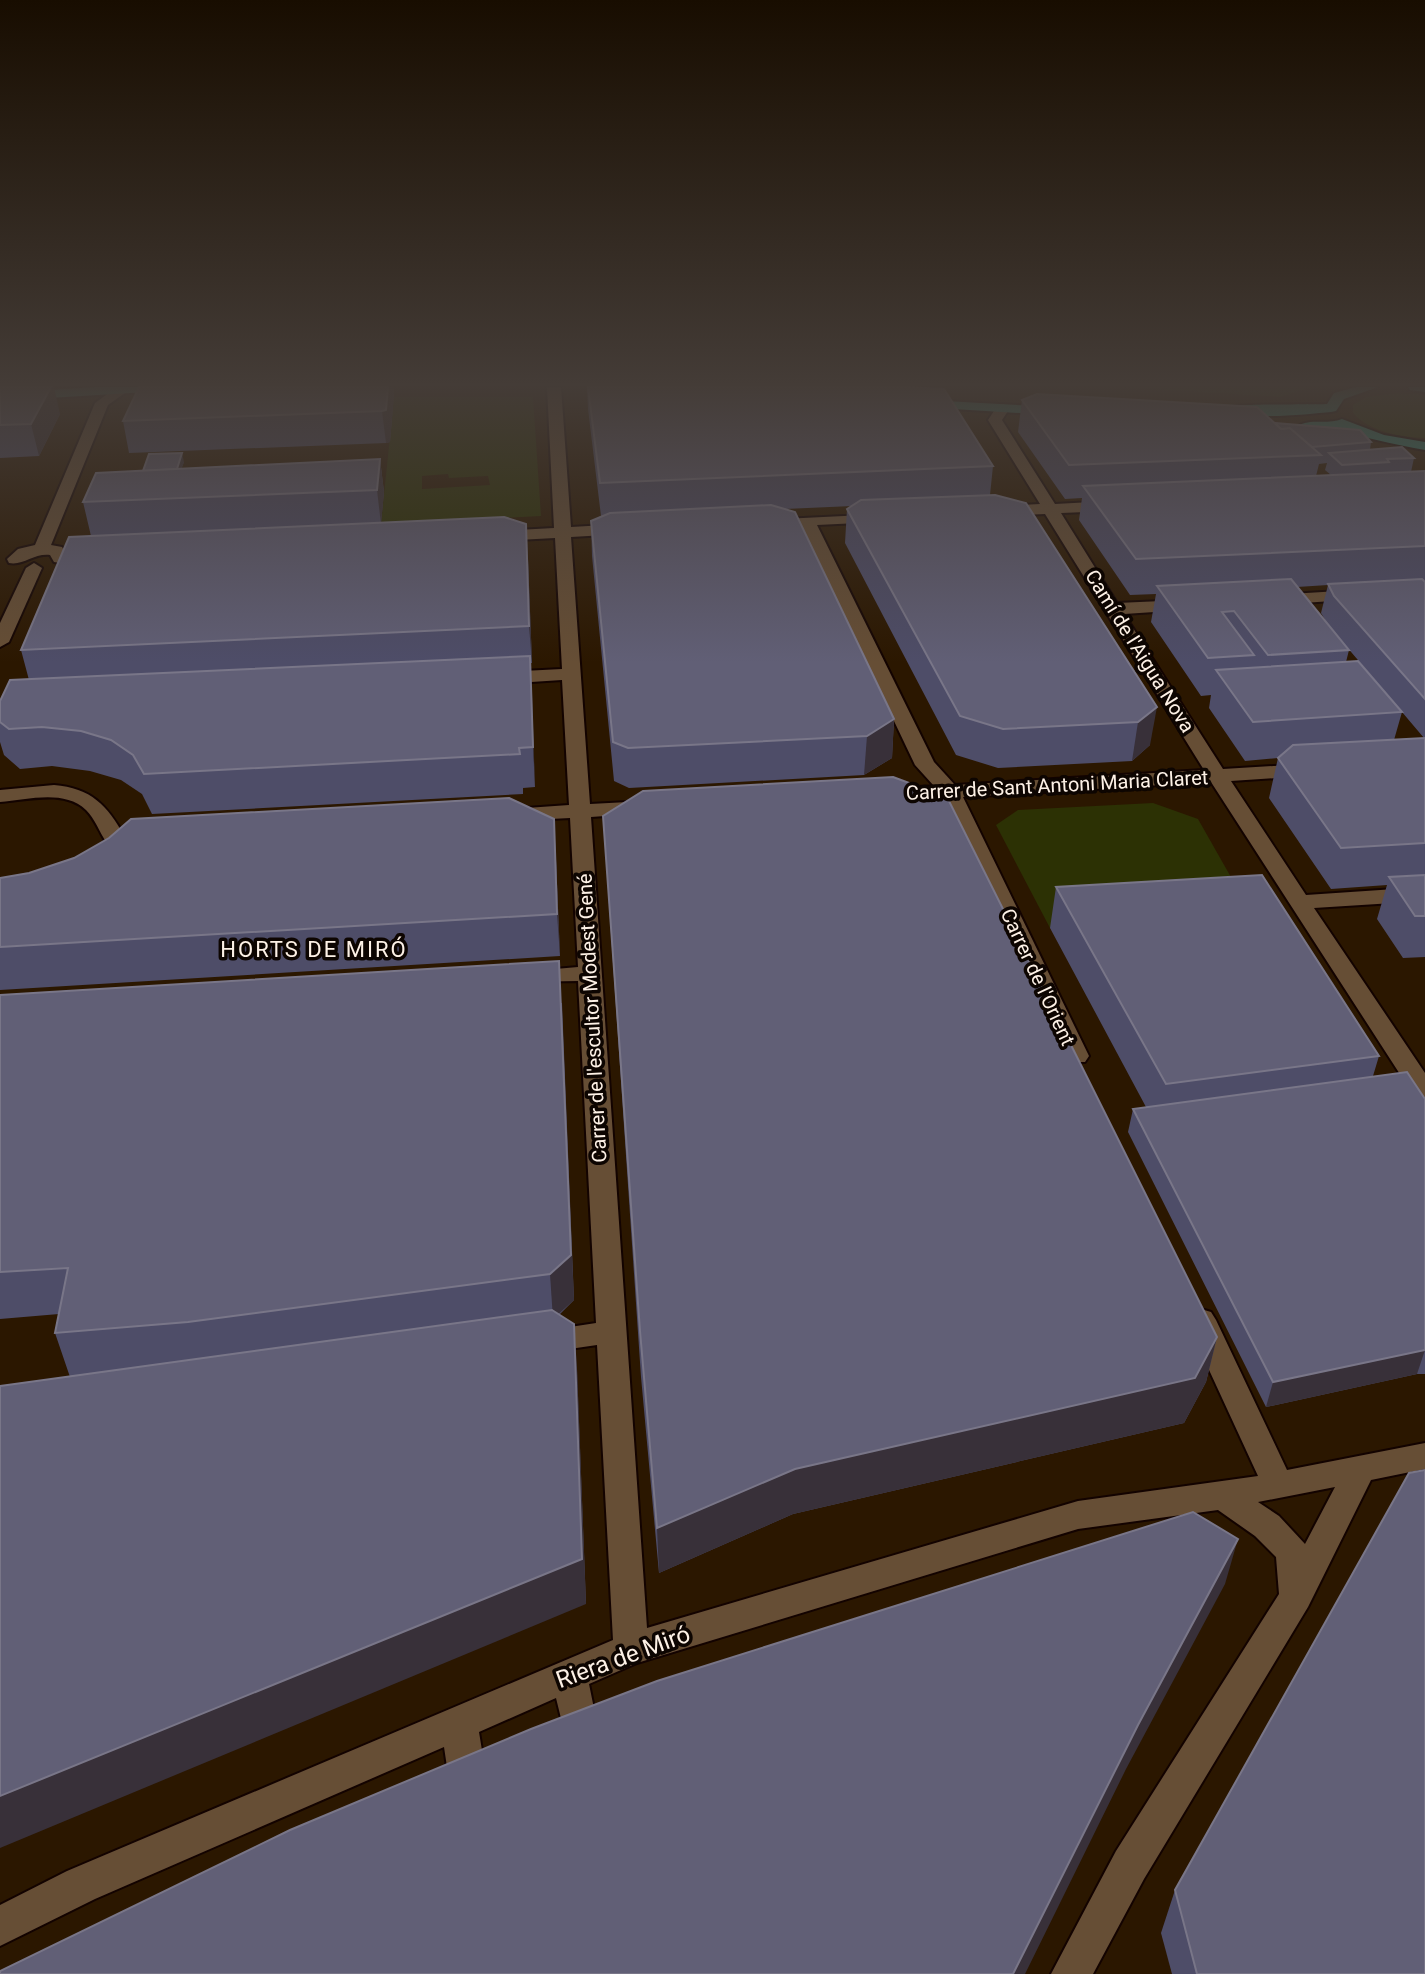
<svg xmlns="http://www.w3.org/2000/svg" width="1425" height="1974" font-family="Roboto,sans-serif">
	<style>
		.green { fill: #2c3104; fill-rule: evenodd }
		.lines { fill: none; stroke-linecap: round; stroke-linejoin: round }
		.street-casing { stroke: #130300; stroke-width: 4 }
		.primary-casing { stroke: #130300; stroke-width: 4 }
		.street { fill: #664e35; fill-rule: evenodd }
		.primary { fill: #2f8878; fill-rule: evenodd }
		.wall { fill: #4e4d68; fill-rule: evenodd }
		.shaded-wall { fill: #383039 }
		.building { fill: #615f76; stroke: #797688; stroke-width: 2 }
		.labels { text-anchor: middle; dominant-baseline: central; stroke-width: 7; stroke-linejoin: round; paint-order: stroke }
		.street-label { font-size: 20px; fill: #fdf1e6; stroke: #0d0501 }
		.neighbourhood-label { font-size: 22px; letter-spacing: 2px; fill: #fdf1e6; stroke: #0d0501 }
		.near-street-label { font-size: 24px; fill: #fdf1e6; stroke: #0d0501 }
	</style>
	<rect width="100%" height="100%" fill="#2b1700"/>
	<!-- green -->
	<g class="green">
		<path d="M1124,387H1312L1280,397Z"/>
		<path d="M1399,393L1425,395V438C1400,437 1370,432 1353,413V405L1366,397Z"/>
		<path d="M394,397H533L541,516L381,524ZM448,474L449,478L488,476L490,485L422,489V476Z"/>
		<path d="M1153,803L1198,819L1253,916L1050,928L996,825L1018,810Z"/>
	</g>
	<g class="lines">
		<defs>
			<g id="street">
				<path d="M117,387L129,390L108,405L51,545L62,547L68,558L60,563L54,562L50,555C34,553 23,566 9,563L7,559L18,549L35,545L95,403Z"/>
				<path d="M547,387H561L571,527L623,524L631,529L623,534L571,537L590,804L647,801L657,807L647,813L591,817L647,1628L1078,1501L1258,1476L1186,1320L1191,1312L1201,1309L1211,1312L1216,1320L1287,1470L1425,1443V1469L1371,1480L1308,1607L1144,1879L1093,1974H1051L1116,1851L1279,1594L1276,1557L1255,1536L1218,1510L1078,1529L637,1663L589,1684L601,1743L596,1755L583,1760L570,1755L556,1698L479,1732L488,1787L482,1800L469,1805L456,1800L450,1787L444,1747L95,1899L0,1946V1905L67,1871L613,1640L597,1345L542,1353L531,1349L527,1341L531,1333L596,1323L578,981L521,982L517,977L521,972L578,967L570,818L512,821L501,815L512,809L569,805L562,680L501,684L492,678L501,672L562,669L555,538L496,541L488,536L496,531L554,528ZM1335,1487L1305,1544L1279,1516L1258,1502Z"/>
				<path d="M1003,404L1010,408L1002,420L1055,504L1111,501L1119,506L1111,511L1061,513L1117,603L1185,600L1194,605L1185,610L1124,614L1223,769L1306,764L1316,770L1306,776L1231,781L1306,895L1425,887V901L1314,908L1425,1073V1102L1416,1099L1211,782L963,797L1089,1056L1085,1062H1067L1063,1056L943,798L903,800L893,794L903,788L934,786L915,765L801,526H762V520L885,514L887,517L879,522L817,525L934,762L955,785L1204,770L1045,514L1000,516L992,511L1000,506L1040,504L988,420L998,405Z"/>
				<path d="M34,563L42,568L9,642L0,647V623L26,568Z"/>
				<path d="M1356,590L1362,591L1365,595L1362,599L1273,605L1264,600L1273,595Z"/>
				<path d="M54,785C91,788 107,805 125,837L122,842H106C99,831 95,819 86,810C64,789 27,800 0,802V790Z"/>
			</g>
			<g id="primary">
				<path d="M96,387H170L163,391L0,401V393Z"/>
				<path d="M1356,387H1378L1344,399L1336,411L1331,412C1307,414 1242,422 1224,408C1231,403 1310,405 1327,404L1334,393Z"/>
				<path d="M1408,387H1425V392L1410,390Z"/>
				<path d="M926,400L1053,407L1060,411L1053,415L921,407V401Z"/>
				<path d="M1342,419L1384,435L1425,442V450C1392,445 1361,434 1329,432C1318,431 1306,432 1298,426C1309,418 1328,425 1342,419Z"/>
			</g>
		</defs>
		<!-- street casing -->
		<use href="#street" class="street-casing"/>
		<!-- primary casing -->
		<use href="#primary" class="primary-casing"/>
		<!-- street -->
		<use href="#street" class="street"/>
		<!-- primary -->
		<use href="#primary" class="primary"/>
	</g>
	<!-- wall -->
	<g class="wall">
		<path d="M0,387L60,414L39,456L0,458Z"/>
		<path d="M388,387H393L394,394L390,442L386,443L129,453L123,421Z"/>
		<path d="M587,387H906L993,466L990,495L1026,503L1150,745L1132,761L998,768L956,755L845,543L847,509L852,506L785,509L894,719L892,758L864,775L629,788L614,781L592,556L591,521L601,516L588,409Z"/>
		<path d="M1022,400L1275,423L1371,442L1370,450L1414,458L1411,472L1425,471V581H1424L1425,582V957L1403,958L1377,919L1387,885L1331,889L1269,798L1278,758L1245,761L1209,708L1211,695L1201,696L1151,622L1156,594L1130,595L1079,520L1082,498L1065,499L1018,432ZM1327,463L1325,470L1331,475L1316,476L1319,464ZM1328,585L1321,613L1327,623L1297,587ZM1335,633L1424,738L1394,740L1402,712L1346,662L1349,650Z"/>
		<path d="M380,459L384,492L381,523L528,559L532,663H530L535,787L523,788V794L152,814L142,794L121,780L90,771L52,766L20,769L4,755L0,742V701L29,680L21,650L91,536L83,502L143,471L184,462L181,469Z"/>
		<path d="M603,816L1217,1337L1206,1382L1184,1423L793,1514L659,1573L641,1377Z"/>
		<path d="M556,859L560,956L0,990V878Z"/>
		<path d="M1056,887L1379,1056L1373,1076L1425,1099V1374H1417L1266,1407L1128,1132L1133,1109L1146,1107L1050,928Z"/>
		<path d="M0,995L562,1003L574,1300L559,1315L577,1369L586,1604L70,1377L55,1333L59,1314L0,1319Z"/>
		<path d="M1175,1890L1425,1974H1172L1161,1933Z"/>
	</g>
	<!-- shaded-wall -->
	<g class="shaded-wall">
		<path d="M51,387H54L60,414L39,456L31,424Z"/>
		<path d="M388,387H393L394,394L390,442L386,443L382,411Z"/>
		<path d="M182,453L184,462L173,494L171,485Z"/>
		<path d="M380,459L384,492L381,524L377,490Z"/>
		<path d="M526,524L528,559L532,663L529,626Z"/>
		<path d="M530,656L532,694L535,787L533,747Z"/>
		<path d="M1157,707L1150,745L1132,761L1138,722Z"/>
		<path d="M894,719L892,758L864,775L867,736Z"/>
		<path d="M554,819L556,859L560,956L557,914Z"/>
		<path d="M559,961L574,1300L553,1319L550,1274Z"/>
		<path d="M574,1324L577,1369L586,1604L0,1848V1796Z"/>
		<path d="M1217,1337L1206,1382L1184,1423L793,1514L659,1573L657,1528L795,1469Z"/>
		<path d="M1425,1350L1417,1374L1266,1407L1273,1382Z"/>
		<path d="M1238,1539L1225,1584L1126,1769L1025,1974H1013L1138,1725Z"/>
	</g>
	<!-- building -->
	<g class="building">
		<path d="M0,387H51L31,424L0,425Z"/>
		<path d="M139,387H388L386,410L382,411L123,421Z"/>
		<path d="M588,387H906L944,389L993,466L600,483Z"/>
		<path d="M1037,394L1257,407L1281,429L1290,428L1321,455L1069,465L1022,400Z"/>
		<path d="M1275,423L1360,430L1371,442L1312,447L1290,428L1281,429Z"/>
		<path d="M1402,447L1414,458L1387,459L1389,462L1342,465L1329,453Z"/>
		<path d="M182,453L177,469L143,471L149,454Z"/>
		<path d="M380,459L377,490L83,502L96,473Z"/>
		<path d="M1425,471V546L1136,559L1083,486Z"/>
		<path d="M995,495L1026,503L1157,707L1138,722L1003,729L960,716L847,509L861,500Z"/>
		<path d="M771,505L795,512L894,719L867,736L628,748L613,742L591,521L610,513Z"/>
		<path d="M504,517L526,524L529,626L21,650L69,537Z"/>
		<path d="M1291,579L1349,650L1268,655L1234,611L1222,612L1254,655L1208,658L1157,586Z"/>
		<path d="M1422,579L1425,582V699L1334,596L1328,584Z"/>
		<path d="M530,656L533,747L519,748L520,754L144,774L133,755L111,740L81,731L42,727L9,729L0,722V701L10,680Z"/>
		<path d="M1358,661L1402,712L1253,722L1216,670Z"/>
		<path d="M1425,738V843L1341,848L1278,758L1293,745Z"/>
		<path d="M893,777L947,797L1217,1337L1195,1378L795,1469L657,1528L640,1331L603,816L643,791Z"/>
		<path d="M509,798L554,819L557,914L0,947V878L29,873L74,858L109,838L131,819Z"/>
		<path d="M1262,875L1379,1056L1166,1084L1056,887Z"/>
		<path d="M1425,875V916H1415L1389,877Z"/>
		<path d="M559,961L571,1255L550,1274L188,1322L55,1333L68,1268L0,1272V995Z"/>
		<path d="M1407,1072L1425,1099V1350L1273,1382L1133,1109Z"/>
		<path d="M552,1310L574,1324L582,1559L0,1796V1386Z"/>
		<path d="M1425,1470V1974H1197L1175,1890L1409,1473Z"/>
		<path d="M1193,1512L1238,1539L1138,1725L1013,1974H0V1971L290,1830L531,1729L657,1681Z"/>
	</g>
	<!-- sky -->
	<linearGradient id="sky" x2="0" y2="1"><stop stop-color="#180d00"/><stop offset="0.58" stop-color="#443c37"/><stop offset="1" stop-color="#443c37" stop-opacity="0"/></linearGradient>
	<rect width="1425" height="663" fill="url(#sky)"/>
	<g class="labels">
		<!-- street labels -->
		<g class="street-label">
			<text transform="translate(1140 651) rotate(58)">Camí de l'Aigua Nova</text>
			<text transform="translate(1057 785) rotate(-3)">Carrer de Sant Antoni Maria Claret</text>
			<text transform="translate(1038 977) rotate(65)">Carrer de l'Orient</text>
			<text transform="translate(592 1018) rotate(-93)">Carrer de l'escultor Modest Gené</text>
		</g>
		<!-- neighbourhood labels -->
		<g class="neighbourhood-label">
			<text x="314" y="949">HORTS DE MIRÓ</text>
		</g>
		<!-- near-street labels -->
		<g class="near-street-label">
			<text transform="translate(623 1657) rotate(-20)">Riera de Miró</text>
		</g>
	</g>
</svg>
